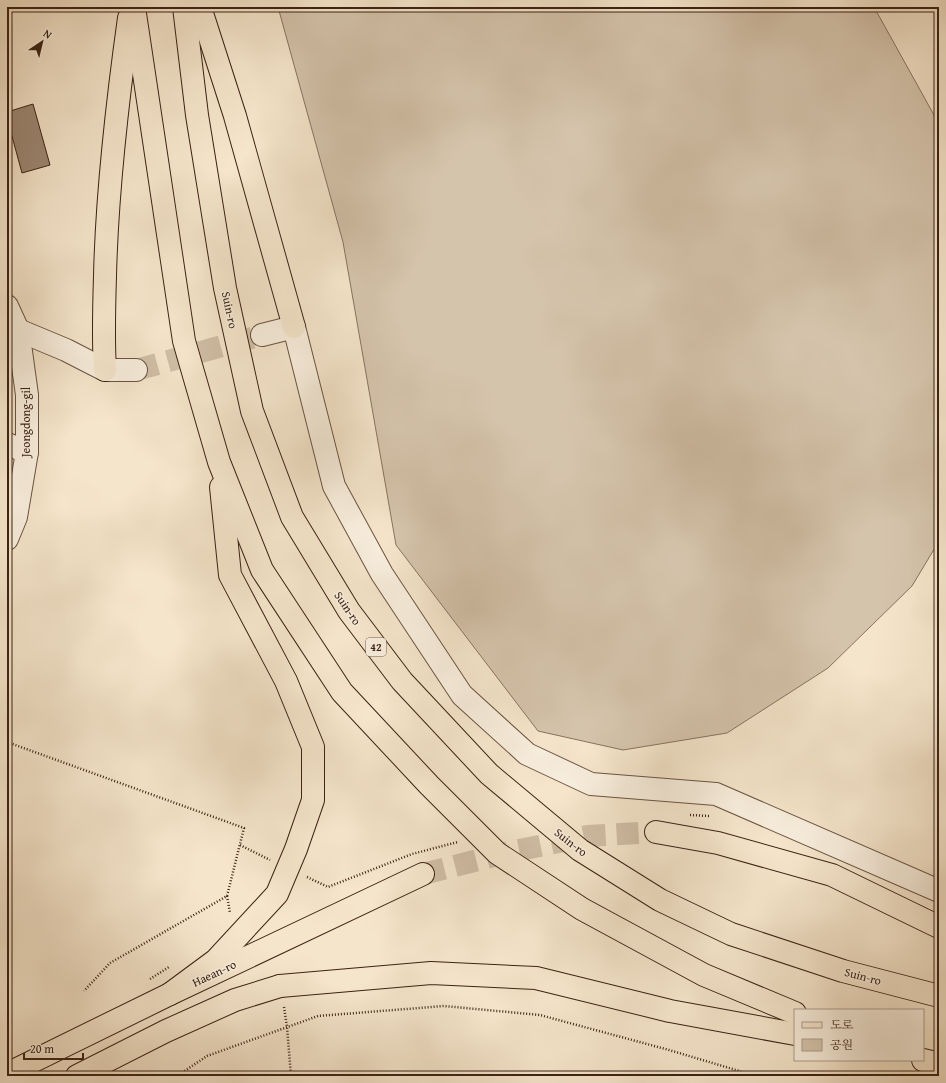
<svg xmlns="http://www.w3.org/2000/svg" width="946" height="1083" font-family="'Gentium Book Plus','Noto Serif KR',serif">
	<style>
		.green { fill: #d5c4ac; stroke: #887360 }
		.building { fill: #9c8773; stroke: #3b2214 }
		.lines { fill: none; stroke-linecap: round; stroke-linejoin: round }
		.minor-tunnel { stroke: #d0bea6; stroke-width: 22; stroke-dasharray: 22 11; stroke-linecap: butt }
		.highway-tunnel { stroke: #d0bea6; stroke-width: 22; stroke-dasharray: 22 11; stroke-linecap: butt }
		.minor-casing { stroke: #6a5342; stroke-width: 24 }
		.major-casing { stroke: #3b2214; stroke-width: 24 }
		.highway-casing { stroke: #3b2214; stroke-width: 24 }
		.path { stroke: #3b2214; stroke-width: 2.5; stroke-dasharray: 1 2; stroke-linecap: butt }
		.minor { stroke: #f8eedd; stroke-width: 22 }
		.major { stroke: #f5e5cb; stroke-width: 22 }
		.highway { stroke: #f5e5cb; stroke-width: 22 }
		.labels { text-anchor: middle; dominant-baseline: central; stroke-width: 3; stroke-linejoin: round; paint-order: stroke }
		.shield { fill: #f8eedd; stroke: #745f50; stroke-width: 1 }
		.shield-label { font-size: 11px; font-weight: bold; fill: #3b2214 }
		.street-label { font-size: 12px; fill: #3b2214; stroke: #f8eedd }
	</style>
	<rect width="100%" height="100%" fill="#f5e5cb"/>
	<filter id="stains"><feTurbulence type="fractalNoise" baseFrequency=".005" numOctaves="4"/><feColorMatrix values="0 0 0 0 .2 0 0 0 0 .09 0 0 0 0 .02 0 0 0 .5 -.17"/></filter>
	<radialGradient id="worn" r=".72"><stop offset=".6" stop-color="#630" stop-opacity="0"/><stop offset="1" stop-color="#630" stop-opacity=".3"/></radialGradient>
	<!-- green -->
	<path class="green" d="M278,7H874L939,124V541L912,586L828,668L727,733L623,750L538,731L396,545L343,242Z"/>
	<!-- building -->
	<path class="building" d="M33,104L50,165L22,173L7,118V112Z"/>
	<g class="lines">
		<!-- minor-tunnel -->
		<path class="minor-tunnel" d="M136,370L262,335"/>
		<!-- highway-tunnel -->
		<path class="highway-tunnel" d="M423,874L510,852L588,836L656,832"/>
		<defs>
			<g id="minor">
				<path d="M7,306L18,330L27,395V452L16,517L7,539"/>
				<path d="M18,330L66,350L105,370H136"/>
				<path d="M262,335L294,327L334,486L382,574L462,695L527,754L591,784L716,794L939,891"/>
				<path d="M7,444L27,452"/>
			</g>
			<g id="major">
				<path d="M7,1074L170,994L423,874"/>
				<path d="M77,1076L166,1031L235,1000L280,986"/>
			</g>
			<g id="highway">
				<path d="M134,7L184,341L219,462L262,570L342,692L429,785L497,853L582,909L704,975L795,1013"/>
				<path d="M184,7L197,115L225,288L252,411L292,517L349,611L402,681L489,774L580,850L660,900L731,934L843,971L939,996"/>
				<path d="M200,7L235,116L294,327"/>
				<path d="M105,370C103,338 104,307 105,276C107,189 117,104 129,18"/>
				<path d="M656,832L718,843L832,875L939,927"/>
				<path d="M280,986L431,973L536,978L670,1011L795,1034"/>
				<path d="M170,994L216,960L277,894L296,849L313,800V747L286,681L230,575L221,487"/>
				<path d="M923,1060L939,1064"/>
			</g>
		</defs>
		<!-- minor casing -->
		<use href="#minor" class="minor-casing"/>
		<!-- major casing -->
		<use href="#major" class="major-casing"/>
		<!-- highway casing -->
		<use href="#highway" class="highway-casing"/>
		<!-- path -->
		<g class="path">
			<path d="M7,742L244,828L227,896L110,963L84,991"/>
			<path d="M690,815L709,816"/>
			<path d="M240,845L270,860"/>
			<path d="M307,877L328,887L412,854L458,842"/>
			<path d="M227,896L230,913"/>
			<path d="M150,979L169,967"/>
			<path d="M284,1007L287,1027L291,1076"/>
			<path d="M177,1076L207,1056L318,1016L444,1006L540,1015L669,1050L756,1076"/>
		</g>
		<!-- minor -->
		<use href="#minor" class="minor"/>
		<!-- major -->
		<use href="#major" class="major"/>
		<!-- highway -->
		<use href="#highway" class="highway"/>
	</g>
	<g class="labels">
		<!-- shield labels -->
		<rect class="shield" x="366" y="638" width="20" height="18" rx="3"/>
		<g class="shield-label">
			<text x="376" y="647">42</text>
		</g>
		<!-- street labels -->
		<g class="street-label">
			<text transform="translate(230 310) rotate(78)">Suin-ro</text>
			<text transform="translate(25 422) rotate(-90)">Jeongdong-gil</text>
			<text transform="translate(348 608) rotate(56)">Suin-ro</text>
			<text transform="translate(571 842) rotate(38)">Suin-ro</text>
			<text transform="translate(214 973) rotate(-25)">Haean-ro</text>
			<text transform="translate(863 976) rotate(15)">Suin-ro</text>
		</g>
	</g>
	<!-- margin -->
	<rect width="946" height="1083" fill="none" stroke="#f5e5cb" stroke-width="24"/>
	<rect x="8" y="8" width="930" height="1067" fill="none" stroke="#3b2214" stroke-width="2"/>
	<rect x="12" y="12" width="922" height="1059" fill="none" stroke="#3b2214"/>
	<!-- legend -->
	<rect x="794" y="1009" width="130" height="52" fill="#f8eedd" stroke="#ac9c8d"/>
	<rect x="802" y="1022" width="20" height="6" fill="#f5e5cb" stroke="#ac9c8d"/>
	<text x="830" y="1029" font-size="12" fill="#3b2214">도로</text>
	<rect x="802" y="1039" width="20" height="12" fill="#d5c4ac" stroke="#ac9c8d"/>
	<text x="830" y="1049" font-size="12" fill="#3b2214">공원</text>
	<!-- north arrow -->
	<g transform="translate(42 42) rotate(35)" stroke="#f8eedd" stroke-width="3" paint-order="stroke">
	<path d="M0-3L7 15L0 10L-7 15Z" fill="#3b2214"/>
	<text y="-6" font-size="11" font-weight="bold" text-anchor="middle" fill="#3b2214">N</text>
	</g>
	<!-- scale -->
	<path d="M24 1053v6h59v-6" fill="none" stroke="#3b2214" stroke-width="2"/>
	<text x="30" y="1053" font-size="12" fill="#3b2214" stroke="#f8eedd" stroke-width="3" paint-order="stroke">20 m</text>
	<rect width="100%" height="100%" filter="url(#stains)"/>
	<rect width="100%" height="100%" fill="url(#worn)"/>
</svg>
